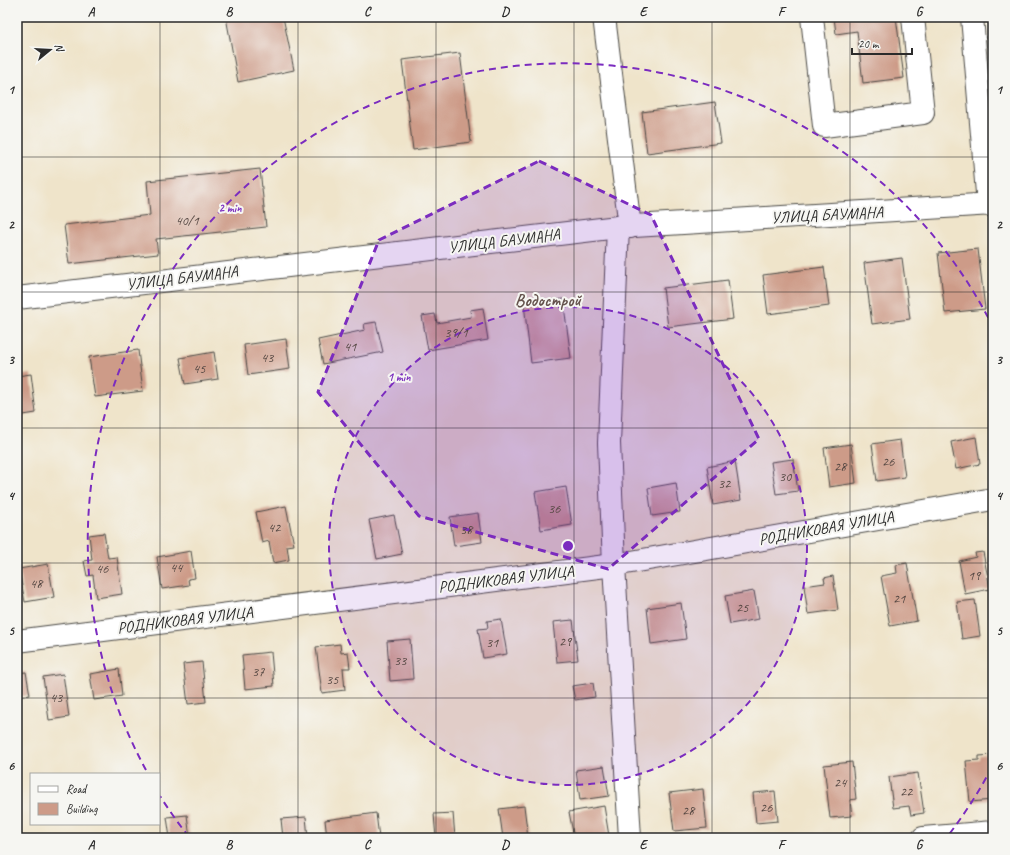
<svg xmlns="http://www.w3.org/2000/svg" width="1010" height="855" font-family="Caveat,sans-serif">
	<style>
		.building { fill: #cd9b88 }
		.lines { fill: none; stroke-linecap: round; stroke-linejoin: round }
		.minor-casing { stroke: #484743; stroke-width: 24 }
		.minor { stroke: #fff; stroke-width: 22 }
		.marked { fill: #7b2cbf; fill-opacity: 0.2; stroke: #7b2cbf; stroke-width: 3; stroke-dasharray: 8 5; stroke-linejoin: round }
		.grid { fill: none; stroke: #2b2b2b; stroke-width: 1; stroke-opacity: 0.55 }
		.ring { fill: none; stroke: #7b2cbf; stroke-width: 2; stroke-dasharray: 7 5 }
		.labels { text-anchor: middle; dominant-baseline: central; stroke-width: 4; stroke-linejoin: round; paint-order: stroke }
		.number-label { font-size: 14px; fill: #544742 }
		.street-label { font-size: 16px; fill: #2b2b2b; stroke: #f6f6f2 }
		.neighbourhood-label { font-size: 17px; font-weight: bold; fill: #64524c; stroke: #f6f6f2 }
		.centre { fill: #7b2cbf; stroke: #f6f6f2; stroke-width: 2 }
		.ring-label { font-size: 12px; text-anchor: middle; font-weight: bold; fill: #7b2cbf; stroke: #f6f6f2; stroke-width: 4; stroke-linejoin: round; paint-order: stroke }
		.neatline { fill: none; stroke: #2b2b2b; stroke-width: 1.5 }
		.grid-label { font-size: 13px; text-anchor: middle; font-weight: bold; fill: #2b2b2b }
	</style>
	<rect width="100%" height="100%" fill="#f6f6f2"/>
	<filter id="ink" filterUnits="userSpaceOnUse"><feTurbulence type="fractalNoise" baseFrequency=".025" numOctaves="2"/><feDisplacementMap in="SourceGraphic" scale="8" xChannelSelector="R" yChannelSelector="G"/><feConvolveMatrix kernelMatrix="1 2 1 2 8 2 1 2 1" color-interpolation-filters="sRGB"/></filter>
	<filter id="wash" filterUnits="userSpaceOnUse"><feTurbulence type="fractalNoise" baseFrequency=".012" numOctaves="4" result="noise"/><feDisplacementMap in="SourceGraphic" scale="16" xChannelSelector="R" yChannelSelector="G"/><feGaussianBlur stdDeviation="0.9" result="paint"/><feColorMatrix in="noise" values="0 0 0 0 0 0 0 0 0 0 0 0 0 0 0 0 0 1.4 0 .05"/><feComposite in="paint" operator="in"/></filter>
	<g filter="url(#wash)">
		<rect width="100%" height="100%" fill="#efe4ca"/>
		<g id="blocks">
			<!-- building -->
			<g class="building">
				<path d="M226,17H283L294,70L238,82Z"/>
				<path d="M834,17H896L904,78L863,83L857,31L836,34Z"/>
				<path d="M460,53L471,142L413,150L402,60Z"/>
				<path d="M715,102L721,143L647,153L642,112Z"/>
				<path d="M260,169L266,227L156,239L158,254L69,264L64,225L150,215L147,181Z"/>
				<path d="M978,249L985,309L945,313L938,253Z"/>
				<path d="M902,258L910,319L872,324L864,263Z"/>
				<path d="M824,267L829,306L768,314L763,275Z"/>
				<path d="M728,280L733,319L668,327L663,288Z"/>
				<path d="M563,299L571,358L531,363L524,304Z"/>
				<path d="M483,308L488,340L428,350L422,316L435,314L437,323L471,317L470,310Z"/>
				<path d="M376,322L383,352L323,364L318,340L365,330L364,324Z"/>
				<path d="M286,339L290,369L248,375L244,345Z"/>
				<path d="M138,350L143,391L95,397L89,357Z"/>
				<path d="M214,352L218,379L185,384L180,358Z"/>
				<path d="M31,374L36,413L17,416V376Z"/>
				<path d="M976,437L980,464L956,469L951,442Z"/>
				<path d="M900,440L905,477L877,481L872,444Z"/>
				<path d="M851,444L856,483L829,487L824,448Z"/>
				<path d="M793,459L798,491L776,494L771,462Z"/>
				<path d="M735,461L741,500L713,505L707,467Z"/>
				<path d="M676,483L680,512L652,516L648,488Z"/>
				<path d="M566,487L572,525L541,530L535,492Z"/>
				<path d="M286,506L294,545L287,546L289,560L273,563L269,541L262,543L256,512Z"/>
				<path d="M478,513L482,542L454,546L450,517Z"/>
				<path d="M394,515L402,554L377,559L369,520Z"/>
				<path d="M104,533L108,558L117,557L122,594L96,598L93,575L87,576L84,561L92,560L89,535Z"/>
				<path d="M191,551L195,578L188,579L189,585L162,589L157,557Z"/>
				<path d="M983,552L990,589L965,594L959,561L976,557L975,553Z"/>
				<path d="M907,563L917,621L890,626L881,576L897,573L896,565Z"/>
				<path d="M48,564L54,597L25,602L19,569Z"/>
				<path d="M833,576L838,610L808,614L804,586L825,583L824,578Z"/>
				<path d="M754,591L759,619L730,624L725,596Z"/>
				<path d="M975,600L980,636L962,639L957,602Z"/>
				<path d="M681,603L686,639L651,644L647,608Z"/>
				<path d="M501,619L507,654L483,658L478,629L488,628L487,621Z"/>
				<path d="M573,620L578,660L557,662L553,622Z"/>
				<path d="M410,639L413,679L390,681L387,641Z"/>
				<path d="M340,644L341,653L348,652L350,668H343L345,690L322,693L316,647Z"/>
				<path d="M271,652L274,686L245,689L242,655Z"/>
				<path d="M202,662L206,702L188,704L183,664Z"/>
				<path d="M119,669L122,696L94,700L90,674Z"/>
				<path d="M26,672L30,695L17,697V673Z"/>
				<path d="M63,674L69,717L49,720L43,677Z"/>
				<path d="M593,683L595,697L575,700L572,686Z"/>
				<path d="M993,755V800L970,802L966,761L979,760V756Z"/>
				<path d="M852,762L856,799L850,800L852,816L830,818L824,765Z"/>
				<path d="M604,766L609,796L580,800L576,770Z"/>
				<path d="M918,773L924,813L911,815L909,806L893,808L889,777Z"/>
				<path d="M703,789L707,828L674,831L669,793Z"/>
				<path d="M775,791L778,821L756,823L753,793Z"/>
				<path d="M524,806L528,838H503L499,809Z"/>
				<path d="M604,806L609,836L595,838H574L569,812Z"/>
				<path d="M376,813L379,838H327L325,820Z"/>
				<path d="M453,813L455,838H436L434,814Z"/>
				<path d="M187,815L190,838H170L167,817Z"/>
				<path d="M306,817L308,838H283L281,819Z"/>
			</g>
		</g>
	</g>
	<g filter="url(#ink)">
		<use href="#blocks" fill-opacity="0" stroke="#484743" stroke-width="1"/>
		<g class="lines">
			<defs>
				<g id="minor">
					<path d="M604,17L630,227"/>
					<path d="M812,17L824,126L923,113L913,17"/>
					<path d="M972,17L988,205"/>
					<path d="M618,227L609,443L614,565L630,838"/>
					<path d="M17,298L618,227L993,204"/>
					<path d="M17,641L614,565L993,499"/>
					<path d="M923,838L993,832"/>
				</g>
			</defs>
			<!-- minor casing -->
			<use href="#minor" class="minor-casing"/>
			<!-- minor -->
			<use href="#minor" class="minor"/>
		</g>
	</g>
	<!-- marked area -->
	<path class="marked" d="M539,161L651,215L759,439L608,569L419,516L318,392L379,240Z"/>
	<!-- grid -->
	<path class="grid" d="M160,17V838M298,17V838M436,17V838M574,17V838M712,17V838M850,17V838M17,157H993M17,292H993M17,428H993M17,563H993M17,698H993"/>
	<!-- distance rings -->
	<circle cx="568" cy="546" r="239" fill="#7b2cbf" fill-opacity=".12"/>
	<g class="ring">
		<circle cx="568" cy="546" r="239"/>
		<path d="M992 767A478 478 0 0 1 947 837M189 837A478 478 0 0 1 160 796M146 770A478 478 0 1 1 992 325"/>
	</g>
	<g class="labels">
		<!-- number labels -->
		<g class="number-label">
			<text x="187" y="220">40/1</text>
			<text x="456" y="332">39/1</text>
			<text x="350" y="346">41</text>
			<text x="267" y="357">43</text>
			<text x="199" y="368">45</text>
			<text x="888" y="461">26</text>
			<text x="840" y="466">28</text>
			<text x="785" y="476">30</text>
			<text x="724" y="483">32</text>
			<text x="554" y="508">36</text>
			<text x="274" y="527">42</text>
			<text x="466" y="529">38</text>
			<text x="176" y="567">44</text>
			<text x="102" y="568">46</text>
			<text x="974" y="575">19</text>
			<text x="36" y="583">48</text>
			<text x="899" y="598">21</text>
			<text x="742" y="607">25</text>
			<text x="565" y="641">29</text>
			<text x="492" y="642">31</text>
			<text x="400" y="660">33</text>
			<text x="258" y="671">37</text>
			<text x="332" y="679">35</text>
			<text x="56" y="697">43</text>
			<text x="840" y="782">24</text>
			<text x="906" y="791">22</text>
			<text x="766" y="807">26</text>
			<text x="688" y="810">28</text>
		</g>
		<!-- street labels -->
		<g class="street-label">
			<text transform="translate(827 215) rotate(-3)">УЛИЦА БАУМАНА</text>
			<text transform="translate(504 241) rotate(-7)">УЛИЦА БАУМАНА</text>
			<text transform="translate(182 278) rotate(-7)">УЛИЦА БАУМАНА</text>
			<text transform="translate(826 528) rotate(-10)">РОДНИКОВАЯ УЛИЦА</text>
			<text transform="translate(506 579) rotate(-7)">РОДНИКОВАЯ УЛИЦА</text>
			<text transform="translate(185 620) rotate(-7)">РОДНИКОВАЯ УЛИЦА</text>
		</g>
		<!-- neighbourhood labels -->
		<g class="neighbourhood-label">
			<text x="548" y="300">Водострой</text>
		</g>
	</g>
	<circle cx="568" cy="546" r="6" class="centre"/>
	<g class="ring-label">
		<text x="230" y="212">2 min</text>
		<text x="399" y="381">1 min</text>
	</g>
	<!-- margin -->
	<rect width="1010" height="855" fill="none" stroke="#f6f6f2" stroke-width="44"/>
	<!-- legend -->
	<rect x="30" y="773" width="130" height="52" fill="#f6f6f2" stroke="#a5a5a2"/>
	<rect x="38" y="786" width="20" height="6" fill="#ffffff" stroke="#a5a5a2"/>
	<text x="66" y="793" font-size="12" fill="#2b2b2b">Road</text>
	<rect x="38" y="803" width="20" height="12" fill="#cd9b88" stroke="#a5a5a2"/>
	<text x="66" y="813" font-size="12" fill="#2b2b2b">Building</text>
	<!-- north arrow -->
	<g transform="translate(50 50) rotate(72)" stroke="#f6f6f2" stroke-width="3" paint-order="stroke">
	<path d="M0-3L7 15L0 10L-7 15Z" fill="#2b2b2b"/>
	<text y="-6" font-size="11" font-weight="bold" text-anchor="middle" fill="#2b2b2b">N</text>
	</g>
	<!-- scale -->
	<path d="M852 48v6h60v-6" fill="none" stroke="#2b2b2b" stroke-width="2"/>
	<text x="858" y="48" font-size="12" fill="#2b2b2b" stroke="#f6f6f2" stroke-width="3" paint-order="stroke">20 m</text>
	<rect x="22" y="22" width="966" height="811" class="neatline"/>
	<g class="grid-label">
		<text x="91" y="16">A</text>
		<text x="229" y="16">B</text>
		<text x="367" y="16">C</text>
		<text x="505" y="16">D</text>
		<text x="643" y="16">E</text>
		<text x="781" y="16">F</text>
		<text x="919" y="16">G</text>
		<text x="11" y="94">1</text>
		<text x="999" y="94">1</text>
		<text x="11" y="229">2</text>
		<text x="999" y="229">2</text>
		<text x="11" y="364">3</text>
		<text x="999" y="364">3</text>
		<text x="11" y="500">4</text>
		<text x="999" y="500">4</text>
		<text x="11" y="635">5</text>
		<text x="999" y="635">5</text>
		<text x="11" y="770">6</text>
		<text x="999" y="770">6</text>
		<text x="91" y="849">A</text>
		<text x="229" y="849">B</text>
		<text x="367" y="849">C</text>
		<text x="505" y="849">D</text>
		<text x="643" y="849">E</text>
		<text x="781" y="849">F</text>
		<text x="919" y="849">G</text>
	</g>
</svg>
